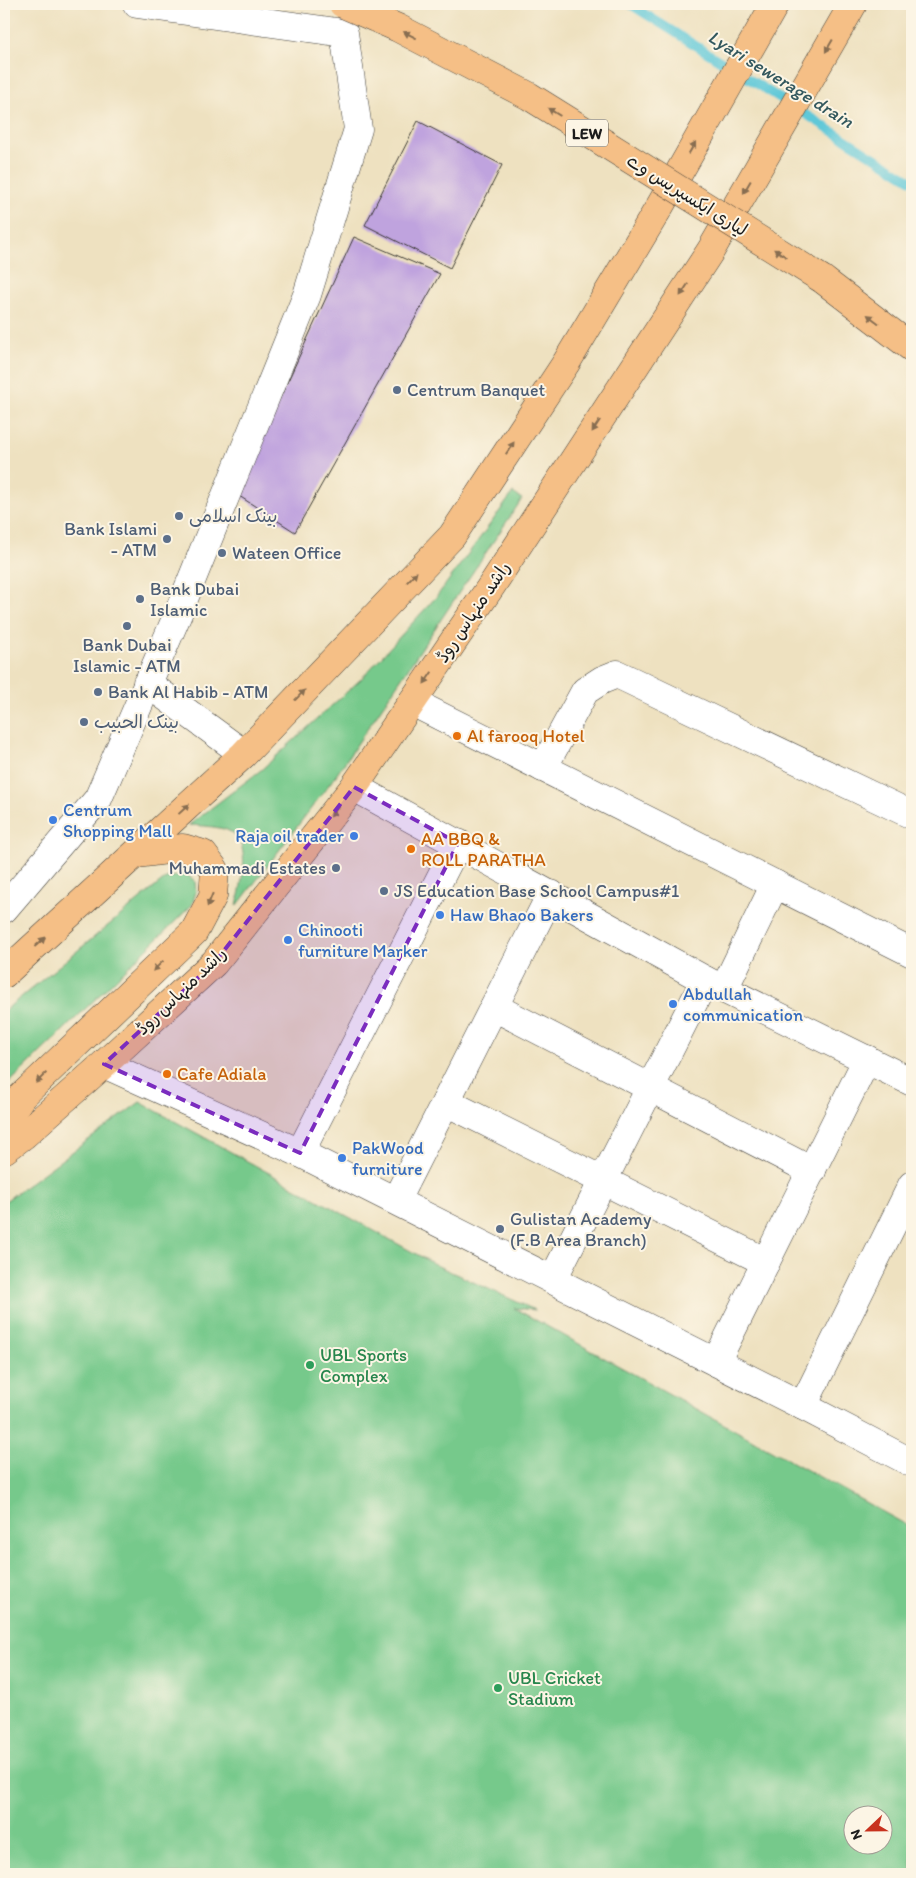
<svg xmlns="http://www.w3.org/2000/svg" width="916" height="1878" font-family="Itim,'Playpen Sans Arabic',sans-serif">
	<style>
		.green { fill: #76c98b; stroke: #497254; fill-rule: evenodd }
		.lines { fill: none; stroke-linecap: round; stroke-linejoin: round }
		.stream { stroke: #5ec8d8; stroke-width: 9 }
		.building { fill: #bfa3de }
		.minor-casing { stroke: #3c3a35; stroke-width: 29 }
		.major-casing { stroke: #3c3a35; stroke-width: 29 }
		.highway-casing { stroke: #3c3a35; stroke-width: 29 }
		.minor { stroke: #fff; stroke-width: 28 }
		.major { stroke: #f5bf86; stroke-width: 28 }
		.highway { stroke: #f5bf86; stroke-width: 28 }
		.highway-bridge-casing { stroke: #3c3a35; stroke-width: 29; stroke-linecap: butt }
		.highway-bridge { stroke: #f5bf86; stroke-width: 28 }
		.oneway { fill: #886e51 }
		.marked { fill: #7b2cbf; fill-opacity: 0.2; stroke: #7b2cbf; stroke-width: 4; stroke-dasharray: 10 6; stroke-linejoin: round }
		.service-dot { fill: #5c6f8a; stroke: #fcf5e5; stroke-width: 2 }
		.food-dot { fill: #e8710a; stroke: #fcf5e5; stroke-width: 2 }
		.shop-dot { fill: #3f7fe0; stroke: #fcf5e5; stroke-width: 2 }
		.leisure-dot { fill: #2e9e5b; stroke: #fcf5e5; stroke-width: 2 }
		.labels { text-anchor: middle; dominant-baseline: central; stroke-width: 4; stroke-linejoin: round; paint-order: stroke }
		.shield { fill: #fcf5e5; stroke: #5f5d58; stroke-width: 1 }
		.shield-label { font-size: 16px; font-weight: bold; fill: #1c1c1c }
		.street-label { font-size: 18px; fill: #1c1c1c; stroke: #fcf5e5 }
		.service-label { font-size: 18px; fill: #4e5e75; stroke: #fcf5e5; text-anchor: start }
		.food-label { font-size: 18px; fill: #c56008; stroke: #fcf5e5; text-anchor: start }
		.shop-label { font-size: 18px; fill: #366cbe; stroke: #fcf5e5; text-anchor: start }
		.leisure-label { font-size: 18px; fill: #27864d; stroke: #fcf5e5; text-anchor: start }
		.water-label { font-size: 19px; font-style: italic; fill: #33585e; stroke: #fcf5e5 }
	</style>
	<rect width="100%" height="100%" fill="#fcf5e5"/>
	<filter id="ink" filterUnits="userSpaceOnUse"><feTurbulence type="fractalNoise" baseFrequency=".02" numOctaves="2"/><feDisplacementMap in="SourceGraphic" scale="10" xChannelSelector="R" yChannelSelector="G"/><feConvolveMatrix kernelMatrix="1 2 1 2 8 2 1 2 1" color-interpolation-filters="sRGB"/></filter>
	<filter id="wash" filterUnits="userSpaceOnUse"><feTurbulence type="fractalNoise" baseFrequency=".0096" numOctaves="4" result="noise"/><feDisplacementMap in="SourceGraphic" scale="20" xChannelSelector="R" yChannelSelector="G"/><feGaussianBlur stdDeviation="1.12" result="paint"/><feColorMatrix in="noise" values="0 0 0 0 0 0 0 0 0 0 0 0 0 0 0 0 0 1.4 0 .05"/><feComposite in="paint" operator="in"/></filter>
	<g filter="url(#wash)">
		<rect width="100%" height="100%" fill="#eee1c0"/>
		<!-- green -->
		<g class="green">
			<path d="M513,493L522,499L337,774L237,906C240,886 253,846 231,832C221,826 200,826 189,825L261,770L361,679L437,596Z"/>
			<path d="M186,874L195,881L196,892L192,905L4,1088V1011L166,878Z"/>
			<path d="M140,1102L438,1266L535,1310L514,1308L912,1528V1874H4V1202ZM854,1816H884V1846H854Z"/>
		</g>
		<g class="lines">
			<!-- stream -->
			<path class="stream" d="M631,4V5L912,181"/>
		</g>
		<g id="blocks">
			<!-- building -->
			<g class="building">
				<path d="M418,121L502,165L450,268L365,225Z"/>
				<path d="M354,237L440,274L295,532L236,494Z"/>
			</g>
		</g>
	</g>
	<g filter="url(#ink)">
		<use href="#blocks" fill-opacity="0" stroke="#3c3a35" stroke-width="1"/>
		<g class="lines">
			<defs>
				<g id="minor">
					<path d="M147,683L244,754"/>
					<path d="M412,702L912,953"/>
					<path d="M543,768L585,691L602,680L617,674L912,815"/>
					<path d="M354,787L705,980L912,1082"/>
					<path d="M4,909L98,799L177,616L307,295L358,129L344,33L137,4"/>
					<path d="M724,989L775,884"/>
					<path d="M494,1007L812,1171"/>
					<path d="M104,1064L300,1153L803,1406L912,1463"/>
					<path d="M446,1102L766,1262"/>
					<path d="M300,1153L458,843"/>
					<path d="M396,1200L551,894"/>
					<path d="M553,1279L705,980"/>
					<path d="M716,1362L867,1059"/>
					<path d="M803,1406L912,1185"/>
				</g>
				<g id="major">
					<path d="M4,974L244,754L452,536L566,363L660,206L775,4"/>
					<path d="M4,1123L22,1096L194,932L213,896L215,870L203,854L183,848L136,854"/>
					<path d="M4,1150L24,1135L104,1064L214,963L354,787L492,585L711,250L853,4"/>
				</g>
				<path id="highway" d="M822,279L912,348"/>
			</defs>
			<!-- minor casing -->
			<use href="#minor" class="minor-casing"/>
			<!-- major casing -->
			<use href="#major" class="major-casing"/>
			<!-- highway casing -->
			<use href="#highway" class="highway-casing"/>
			<!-- minor -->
			<use href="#minor" class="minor"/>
			<!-- major -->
			<use href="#major" class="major"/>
			<!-- highway -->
			<use href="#highway" class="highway"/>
			<defs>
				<path id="highway-bridge" d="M343,4L398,28L529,96L822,279"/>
			</defs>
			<!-- highway-bridge casing -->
			<use href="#highway-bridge" class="highway-bridge-casing"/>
			<!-- highway-bridge -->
			<use href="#highway-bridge" class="highway-bridge"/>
		</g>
		<!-- one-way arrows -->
		<defs><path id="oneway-solid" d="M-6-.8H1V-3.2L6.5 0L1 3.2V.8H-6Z" transform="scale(1.25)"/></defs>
		<g class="oneway">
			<use href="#oneway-solid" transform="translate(410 35) rotate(-153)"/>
			<use href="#oneway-solid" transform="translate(829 46) rotate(120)"/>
			<use href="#oneway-solid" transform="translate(554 112) rotate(-148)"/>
			<use href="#oneway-solid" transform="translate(692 148) rotate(-60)"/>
			<use href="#oneway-solid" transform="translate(747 187) rotate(120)"/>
			<use href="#oneway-solid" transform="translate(780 253) rotate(-148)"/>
			<use href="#oneway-solid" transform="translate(684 290) rotate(123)"/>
			<use href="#oneway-solid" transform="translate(873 319) rotate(-143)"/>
			<use href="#oneway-solid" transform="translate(596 426) rotate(123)"/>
			<use href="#oneway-solid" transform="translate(510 448) rotate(-56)"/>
			<use href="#oneway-solid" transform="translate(412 577) rotate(-46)"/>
			<use href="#oneway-solid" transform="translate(428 678) rotate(124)"/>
			<use href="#oneway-solid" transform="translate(300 695) rotate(-46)"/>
			<use href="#oneway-solid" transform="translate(184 809) rotate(-43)"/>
			<use href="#oneway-solid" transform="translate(335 811) rotate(128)"/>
			<use href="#oneway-solid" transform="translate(210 900) rotate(112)"/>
			<use href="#oneway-solid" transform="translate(40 942) rotate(-42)"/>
			<use href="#oneway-solid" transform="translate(158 966) rotate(136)"/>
			<use href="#oneway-solid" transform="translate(41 1078) rotate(136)"/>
		</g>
	</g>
	<!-- marked area -->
	<path class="marked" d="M354,787L458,843L300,1153L104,1064L214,963Z"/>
	<!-- markers -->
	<g class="service-dot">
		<circle cx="397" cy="390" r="5"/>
		<circle cx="179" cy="516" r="5"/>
		<circle cx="167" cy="539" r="5"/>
		<circle cx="222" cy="553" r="5"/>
		<circle cx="140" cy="599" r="5"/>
		<circle cx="127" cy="626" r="5"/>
		<circle cx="98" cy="692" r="5"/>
		<circle cx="84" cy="722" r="5"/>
		<circle cx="336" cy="868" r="5"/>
		<circle cx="384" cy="891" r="5"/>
		<circle cx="500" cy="1229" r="5"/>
	</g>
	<g class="food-dot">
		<circle cx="457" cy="736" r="5"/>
		<circle cx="411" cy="849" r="5"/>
		<circle cx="167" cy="1074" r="5"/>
	</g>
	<g class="shop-dot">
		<circle cx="53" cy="820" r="5"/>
		<circle cx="354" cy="836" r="5"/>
		<circle cx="440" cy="915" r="5"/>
		<circle cx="288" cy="940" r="5"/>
		<circle cx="673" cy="1004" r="5"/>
		<circle cx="342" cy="1158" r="5"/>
	</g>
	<g class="leisure-dot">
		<circle cx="310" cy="1365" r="5"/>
		<circle cx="498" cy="1688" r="5"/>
	</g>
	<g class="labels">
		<!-- shield labels -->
		<rect class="shield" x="566" y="119.5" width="42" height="27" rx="4"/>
		<g class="shield-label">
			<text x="587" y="133">LEW</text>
		</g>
		<!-- street labels -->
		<g class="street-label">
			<text transform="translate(687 195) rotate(32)">لیاری ایکسپریس وے</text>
			<text transform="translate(473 612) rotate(-56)">راشد منہاس روڈ</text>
			<text transform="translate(181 991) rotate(-44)">راشد منہاس روڈ</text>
		</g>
		<!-- service labels -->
		<g class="service-label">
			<text x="407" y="390">Centrum Banquet</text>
			<text x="189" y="516">بینک اسلامی</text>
			<text x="157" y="529" text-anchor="end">Bank Islami<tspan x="157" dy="21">- ATM</tspan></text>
			<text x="232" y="553">Wateen Office</text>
			<text x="150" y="589">Bank Dubai<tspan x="150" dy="21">Islamic</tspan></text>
			<text x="127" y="645" text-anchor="middle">Bank Dubai<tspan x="127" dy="21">Islamic - ATM</tspan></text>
			<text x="108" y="692">Bank Al Habib - ATM</text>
			<text x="94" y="722">بينک الحبيب</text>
			<text x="326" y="868" text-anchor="end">Muhammadi Estates</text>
			<text x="394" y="891">JS Education Base School Campus#1</text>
			<text x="510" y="1219">Gulistan Academy<tspan x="510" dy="21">(F.B Area Branch)</tspan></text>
		</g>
		<!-- food labels -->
		<g class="food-label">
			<text x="467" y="736">Al farooq Hotel</text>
			<text x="421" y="839">AA BBQ &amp;<tspan x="421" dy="21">ROLL PARATHA</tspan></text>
			<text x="177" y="1074">Cafe Adiala</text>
		</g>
		<!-- shop labels -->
		<g class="shop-label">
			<text x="63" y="810">Centrum<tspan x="63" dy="21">Shopping Mall</tspan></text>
			<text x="344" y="836" text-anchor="end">Raja oil trader</text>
			<text x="450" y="915">Haw Bhaoo Bakers</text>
			<text x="298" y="930">Chinooti<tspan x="298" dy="21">furniture Marker</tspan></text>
			<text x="683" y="994">Abdullah<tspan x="683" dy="21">communication</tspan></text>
			<text x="352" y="1148">PakWood<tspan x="352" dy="21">furniture</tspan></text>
		</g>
		<!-- leisure labels -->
		<g class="leisure-label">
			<text x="320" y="1355">UBL Sports<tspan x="320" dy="21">Complex</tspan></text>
			<text x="508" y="1678">UBL Cricket<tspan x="508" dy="21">Stadium</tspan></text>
		</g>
		<!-- water labels -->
		<g class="water-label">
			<text transform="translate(781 79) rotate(32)">Lyari sewerage drain</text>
		</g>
	</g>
	<!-- margin -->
	<rect width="916" height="1878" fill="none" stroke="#fcf5e5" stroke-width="20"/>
	<!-- north arrow -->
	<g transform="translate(868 1830) rotate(248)"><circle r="24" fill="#fcf5e5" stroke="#a29e95"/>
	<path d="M0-4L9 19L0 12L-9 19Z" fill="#c8321e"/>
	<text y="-8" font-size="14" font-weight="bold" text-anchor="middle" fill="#1c1c1c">N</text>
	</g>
</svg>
